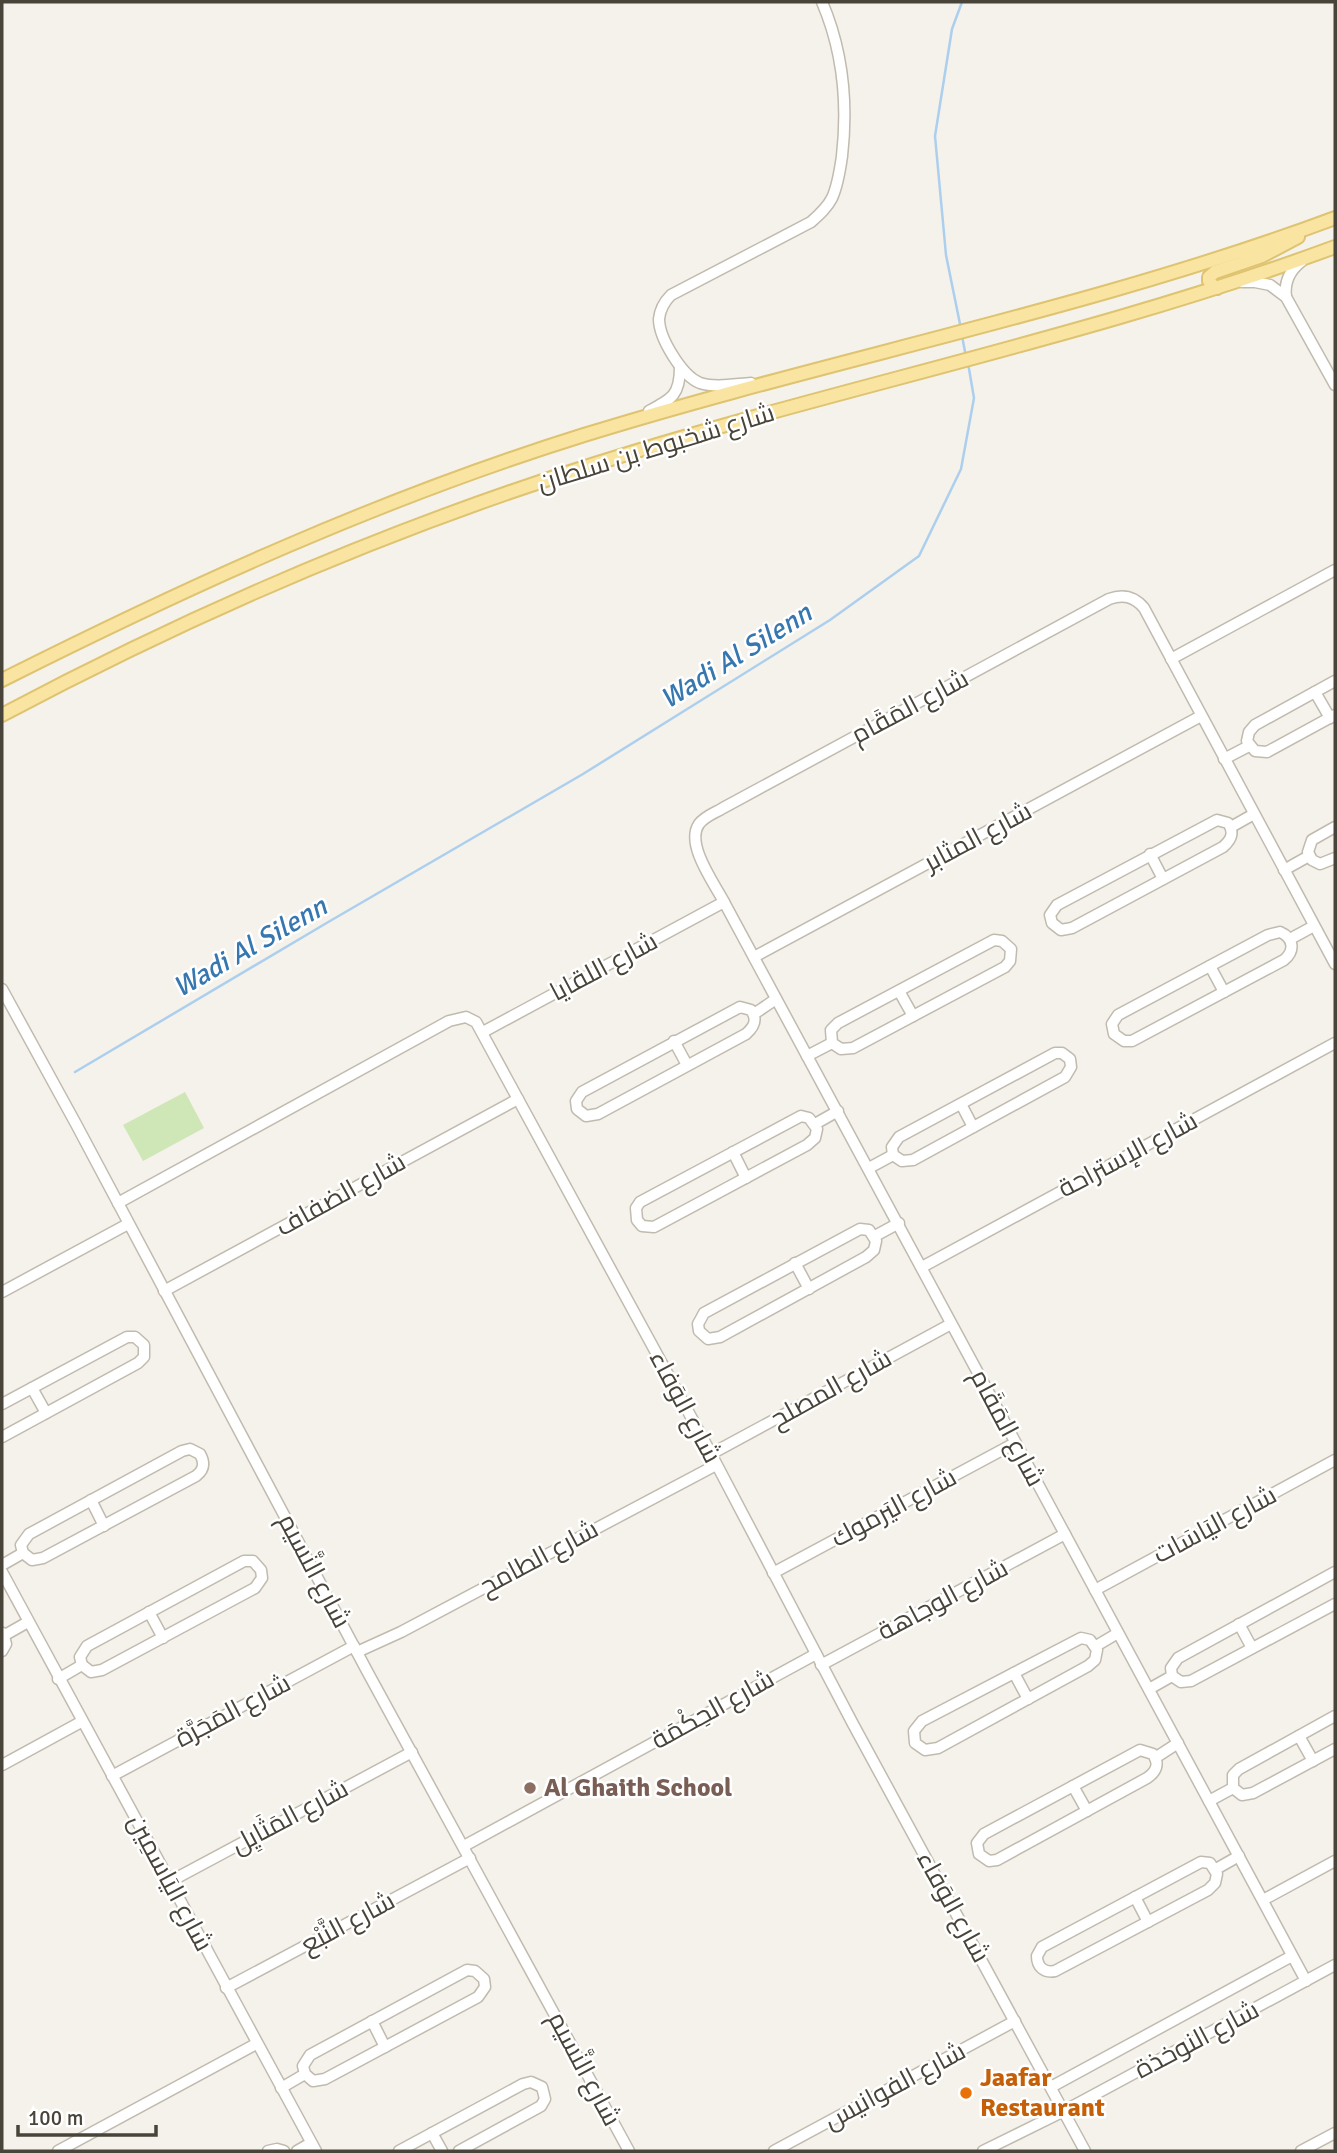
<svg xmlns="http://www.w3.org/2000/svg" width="1337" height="2153" font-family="Signika,Cairo,sans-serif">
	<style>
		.green { fill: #cfe6b7 }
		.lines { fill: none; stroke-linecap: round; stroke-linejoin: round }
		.stream { stroke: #accfed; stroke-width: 2.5 }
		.minor-casing { stroke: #c0bbae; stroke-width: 13 }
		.major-casing { stroke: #dec370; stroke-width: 16 }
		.minor { stroke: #fff; stroke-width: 10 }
		.major { stroke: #f9e4a1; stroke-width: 12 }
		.education-dot { fill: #8d6e63; stroke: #fff; stroke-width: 2.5 }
		.food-dot { fill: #e8710a; stroke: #fff; stroke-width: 2.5 }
		.labels { text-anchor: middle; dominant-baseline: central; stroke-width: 5; stroke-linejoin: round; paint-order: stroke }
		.street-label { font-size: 26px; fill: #494439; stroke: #fff }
		.education-label { font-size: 26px; font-weight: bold; fill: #785e54; stroke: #fff; text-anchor: start }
		.food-label { font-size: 26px; font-weight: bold; fill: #c56008; stroke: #fff; text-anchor: start }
		.water-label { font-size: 28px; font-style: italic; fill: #3777b0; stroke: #fff }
	</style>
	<rect width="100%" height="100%" fill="#f5f2ec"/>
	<!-- green -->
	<path class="green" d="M185,1092L204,1128L143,1161L123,1125Z"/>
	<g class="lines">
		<!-- stream -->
		<g class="stream">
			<path d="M961,329L946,255L935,136L952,29L962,2"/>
			<path d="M962,336L966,357"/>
			<path d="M75,1072L330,921L583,774L830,620L919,556L961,469L974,398L968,363"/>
		</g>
		<defs>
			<g id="minor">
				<path d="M1242,282H1255L1270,285L1286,297L1335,385"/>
				<path d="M1286,297C1284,282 1290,270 1302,261"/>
				<path d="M751,383C735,384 716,388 700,383C682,376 659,338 659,319C660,309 664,302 671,295L811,222C819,215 827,208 832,198C838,185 840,170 842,156C848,103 843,51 822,2"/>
				<path d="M649,411C672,399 680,395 680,367"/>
				<path d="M1171,659L1335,570"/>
				<path d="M1335,681L1255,725L1249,732L1247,741L1255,751L1267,752L1335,715"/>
				<path d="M1315,692L1330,718"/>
				<path d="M1224,759L1249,746"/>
				<path d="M1217,820L1228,823C1235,833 1231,840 1223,847L1072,928L1061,930L1052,923L1050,915L1057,905Z"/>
				<path d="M1231,827L1254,814"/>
				<path d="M1335,827L1312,840L1308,852L1312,860L1320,864L1335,858"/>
				<path d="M1150,854L1163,879"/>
				<path d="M1284,870L1309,856"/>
				<path d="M1280,932C1294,938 1295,951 1284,960L1132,1041H1124L1114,1034L1112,1024L1118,1015L1268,935Z"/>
				<path d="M1290,939L1314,926"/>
				<path d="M994,940L1002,941L1011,949L1010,961L1005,967L853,1048L841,1049L832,1043L831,1030L838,1023Z"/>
				<path d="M754,957L1201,716"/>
				<path d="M1210,966L1224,992"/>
				<path d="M2,989L76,1124L367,1671L629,2151"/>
				<path d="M899,991L913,1016"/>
				<path d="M740,1007L751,1010C758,1020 754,1027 746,1034L598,1114L586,1116L577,1109L576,1101L582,1092Z"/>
				<path d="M754,1014L776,999"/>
				<path d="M483,1032L724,902"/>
				<path d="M674,1041L687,1065"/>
				<path d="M1055,1053H1062L1070,1059L1071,1067L1065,1077L913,1160L902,1161L893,1155L892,1147L899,1137Z"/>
				<path d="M807,1056L832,1043"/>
				<path d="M961,1104L973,1127"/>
				<path d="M801,1116L809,1118L817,1129L815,1138L807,1145L654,1227L642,1226L637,1220L636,1208L640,1202Z"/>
				<path d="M815,1124L838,1111"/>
				<path d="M733,1152L746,1178"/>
				<path d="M869,1168L893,1155"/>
				<path d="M118,1203L449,1021L466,1017L476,1022L708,1448L853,1724L1085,2151"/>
				<path d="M860,1229L869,1230L876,1241L874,1250L866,1257L720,1337L708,1339L699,1331L698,1324L704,1313Z"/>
				<path d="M875,1236L899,1223"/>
				<path d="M795,1263L809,1289"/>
				<path d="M922,1267L1335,1043"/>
				<path d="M164,1291L518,1099"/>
				<path d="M2,1292L128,1224"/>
				<path d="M32,1388L46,1413"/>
				<path d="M2,1404L127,1337H135L144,1345V1357L138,1363L2,1437"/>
				<path d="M190,1449L200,1454C205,1463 204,1470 196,1476L43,1558L32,1560L23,1553L21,1545L29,1534L182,1451Z"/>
				<path d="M711,1454L951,1324"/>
				<path d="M91,1500L104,1526"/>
				<path d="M244,1561H253L261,1570L262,1578L255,1588L102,1670L91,1672L82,1665L80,1657L87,1646Z"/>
				<path d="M2,1565L23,1553"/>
				<path d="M2,1572L316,2151"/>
				<path d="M1335,1572L1178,1658L1171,1668L1172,1676L1181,1682L1191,1681L1335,1604"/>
				<path d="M773,1573L1015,1443"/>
				<path d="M1095,1590L1335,1460"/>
				<path d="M149,1612L163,1638"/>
				<path d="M1239,1624L1252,1648"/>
				<path d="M5,1635L28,1622"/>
				<path d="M1081,1638L1090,1640L1097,1650L1095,1660L1088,1666L938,1748L925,1750L915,1743L914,1731L922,1721Z"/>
				<path d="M1096,1646L1118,1633"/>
				<path d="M2,1651L6,1644L3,1633"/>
				<path d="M357,1652L401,1632L716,1465"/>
				<path d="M821,1665L1065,1534"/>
				<path d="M1014,1673L1028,1699"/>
				<path d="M58,1679L82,1665"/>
				<path d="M1149,1689L1172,1676"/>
				<path d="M1335,1716L1239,1769L1233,1775V1788L1242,1795L1253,1793L1335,1749"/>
				<path d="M1299,1736L1313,1761"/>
				<path d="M1140,1750L1153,1754C1160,1764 1156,1772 1147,1778L997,1860L989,1861L979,1854L977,1843L984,1834Z"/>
				<path d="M1155,1758L1178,1743"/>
				<path d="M2,1765L81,1722"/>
				<path d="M112,1776L354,1646"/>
				<path d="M1073,1786L1087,1811"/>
				<path d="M1209,1801L1233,1788"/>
				<path d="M464,1846L816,1654"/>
				<path d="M1201,1862L1210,1863L1217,1874L1215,1883L1208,1890L1055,1971C1044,1973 1037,1967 1037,1956L1042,1947Z"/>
				<path d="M1216,1869L1239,1856"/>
				<path d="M169,1882L412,1752"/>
				<path d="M1135,1897L1148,1922"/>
				<path d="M1263,1900L1335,1861"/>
				<path d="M467,1970L475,1971L484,1979L485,1987L478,1997L325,2079L313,2081L305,2074L303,2066L310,2055Z"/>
				<path d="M1306,1981L724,902C714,883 685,844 699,824C705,816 715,813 723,808L1109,599C1123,594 1134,596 1144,608L1335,964"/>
				<path d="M226,1988L470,1858"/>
				<path d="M372,2021L385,2047"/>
				<path d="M1051,2087L1292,1956"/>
				<path d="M281,2088L305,2074"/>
				<path d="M432,2133L442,2151"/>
				<path d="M58,2151L256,2044"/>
				<path d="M268,2151L277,2149L284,2151"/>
				<path d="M297,2151L311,2143"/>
				<path d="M399,2151L523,2084L531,2082L542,2087L545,2099L541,2106L459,2151"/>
				<path d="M774,2151L1015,2021"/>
				<path d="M983,2151L1064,2111L1335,1965"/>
				<path d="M1301,2151L1335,2133"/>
			</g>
			<g id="major">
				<path d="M1217,288L1214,287L1209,281V277L1215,272L1262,256L1298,237"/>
				<path d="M2,680C191,585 382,498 584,435C833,358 1091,309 1335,218"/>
				<path d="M2,715C192,614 391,528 598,463C842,386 1094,336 1335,247"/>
			</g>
		</defs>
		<!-- minor casing -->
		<use href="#minor" class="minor-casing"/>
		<!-- major casing -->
		<use href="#major" class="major-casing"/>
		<!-- minor -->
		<use href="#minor" class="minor"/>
		<!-- major -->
		<use href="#major" class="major"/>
	</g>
	<!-- markers -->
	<circle class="education-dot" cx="530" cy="1788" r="7"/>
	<circle class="food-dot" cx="966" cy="2093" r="7"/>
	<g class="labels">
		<!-- street labels -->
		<g class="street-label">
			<text transform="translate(656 448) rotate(-17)">شارع شخبوط بن سلطان</text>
			<text transform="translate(910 707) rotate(-28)">شارع المَقَام</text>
			<text transform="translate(978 837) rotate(-28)">شارع المثابر</text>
			<text transform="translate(604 967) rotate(-28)">شارع اللقايا</text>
			<text transform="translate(1128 1155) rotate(-28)">شارع الإستراحة</text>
			<text transform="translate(341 1195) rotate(-29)">شارع الضفاف</text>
			<text transform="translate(831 1389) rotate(-29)">شارع المصلح</text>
			<text transform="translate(685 1407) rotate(62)">شارع الوَفاء</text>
			<text transform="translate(1007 1428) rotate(62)">شارع المَقَام</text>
			<text transform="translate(894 1508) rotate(-28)">شارع اليَرموك</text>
			<text transform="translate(1215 1525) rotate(-28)">شارع اليَاسَات</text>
			<text transform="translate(539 1558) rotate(-28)">شارع الطامح</text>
			<text transform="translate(314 1571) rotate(62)">شارع النَّسيم</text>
			<text transform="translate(943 1600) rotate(-28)">شارع الوجاهة</text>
			<text transform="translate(713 1710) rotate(-29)">شارع الحِكْمَة</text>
			<text transform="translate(233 1711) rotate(-28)">شارع المَجَرَّة</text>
			<text transform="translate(290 1817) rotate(-28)">شارع المَثَايِل</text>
			<text transform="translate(170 1883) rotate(62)">شارع اليَاسمِين</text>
			<text transform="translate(953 1907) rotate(61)">شارع الوَفاء</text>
			<text transform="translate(348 1923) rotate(-28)">شارع النَّبْع</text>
			<text transform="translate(1197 2040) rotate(-28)">شارع النوخذة</text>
			<text transform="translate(584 2069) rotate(62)">شارع النَّسيم</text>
			<text transform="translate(895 2086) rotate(-28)">شارع الفوانيس</text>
		</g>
		<!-- education labels -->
		<g class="education-label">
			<text x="544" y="1788">Al Ghaith School</text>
		</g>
		<!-- food labels -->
		<g class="food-label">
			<text x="980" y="2078">Jaafar<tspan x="980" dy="30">Restaurant</tspan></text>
		</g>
		<!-- water labels -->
		<g class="water-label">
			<text transform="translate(736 656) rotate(-32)">Wadi Al Silenn</text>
			<text transform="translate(250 947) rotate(-30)">Wadi Al Silenn</text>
		</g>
	</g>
	<!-- border -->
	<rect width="1337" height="2153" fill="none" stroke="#494439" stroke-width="7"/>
	<!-- scale -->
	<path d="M18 2125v10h138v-10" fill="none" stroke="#494439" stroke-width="3.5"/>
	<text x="28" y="2125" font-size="21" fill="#494439" stroke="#ffffff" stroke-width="5" paint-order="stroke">100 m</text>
</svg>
